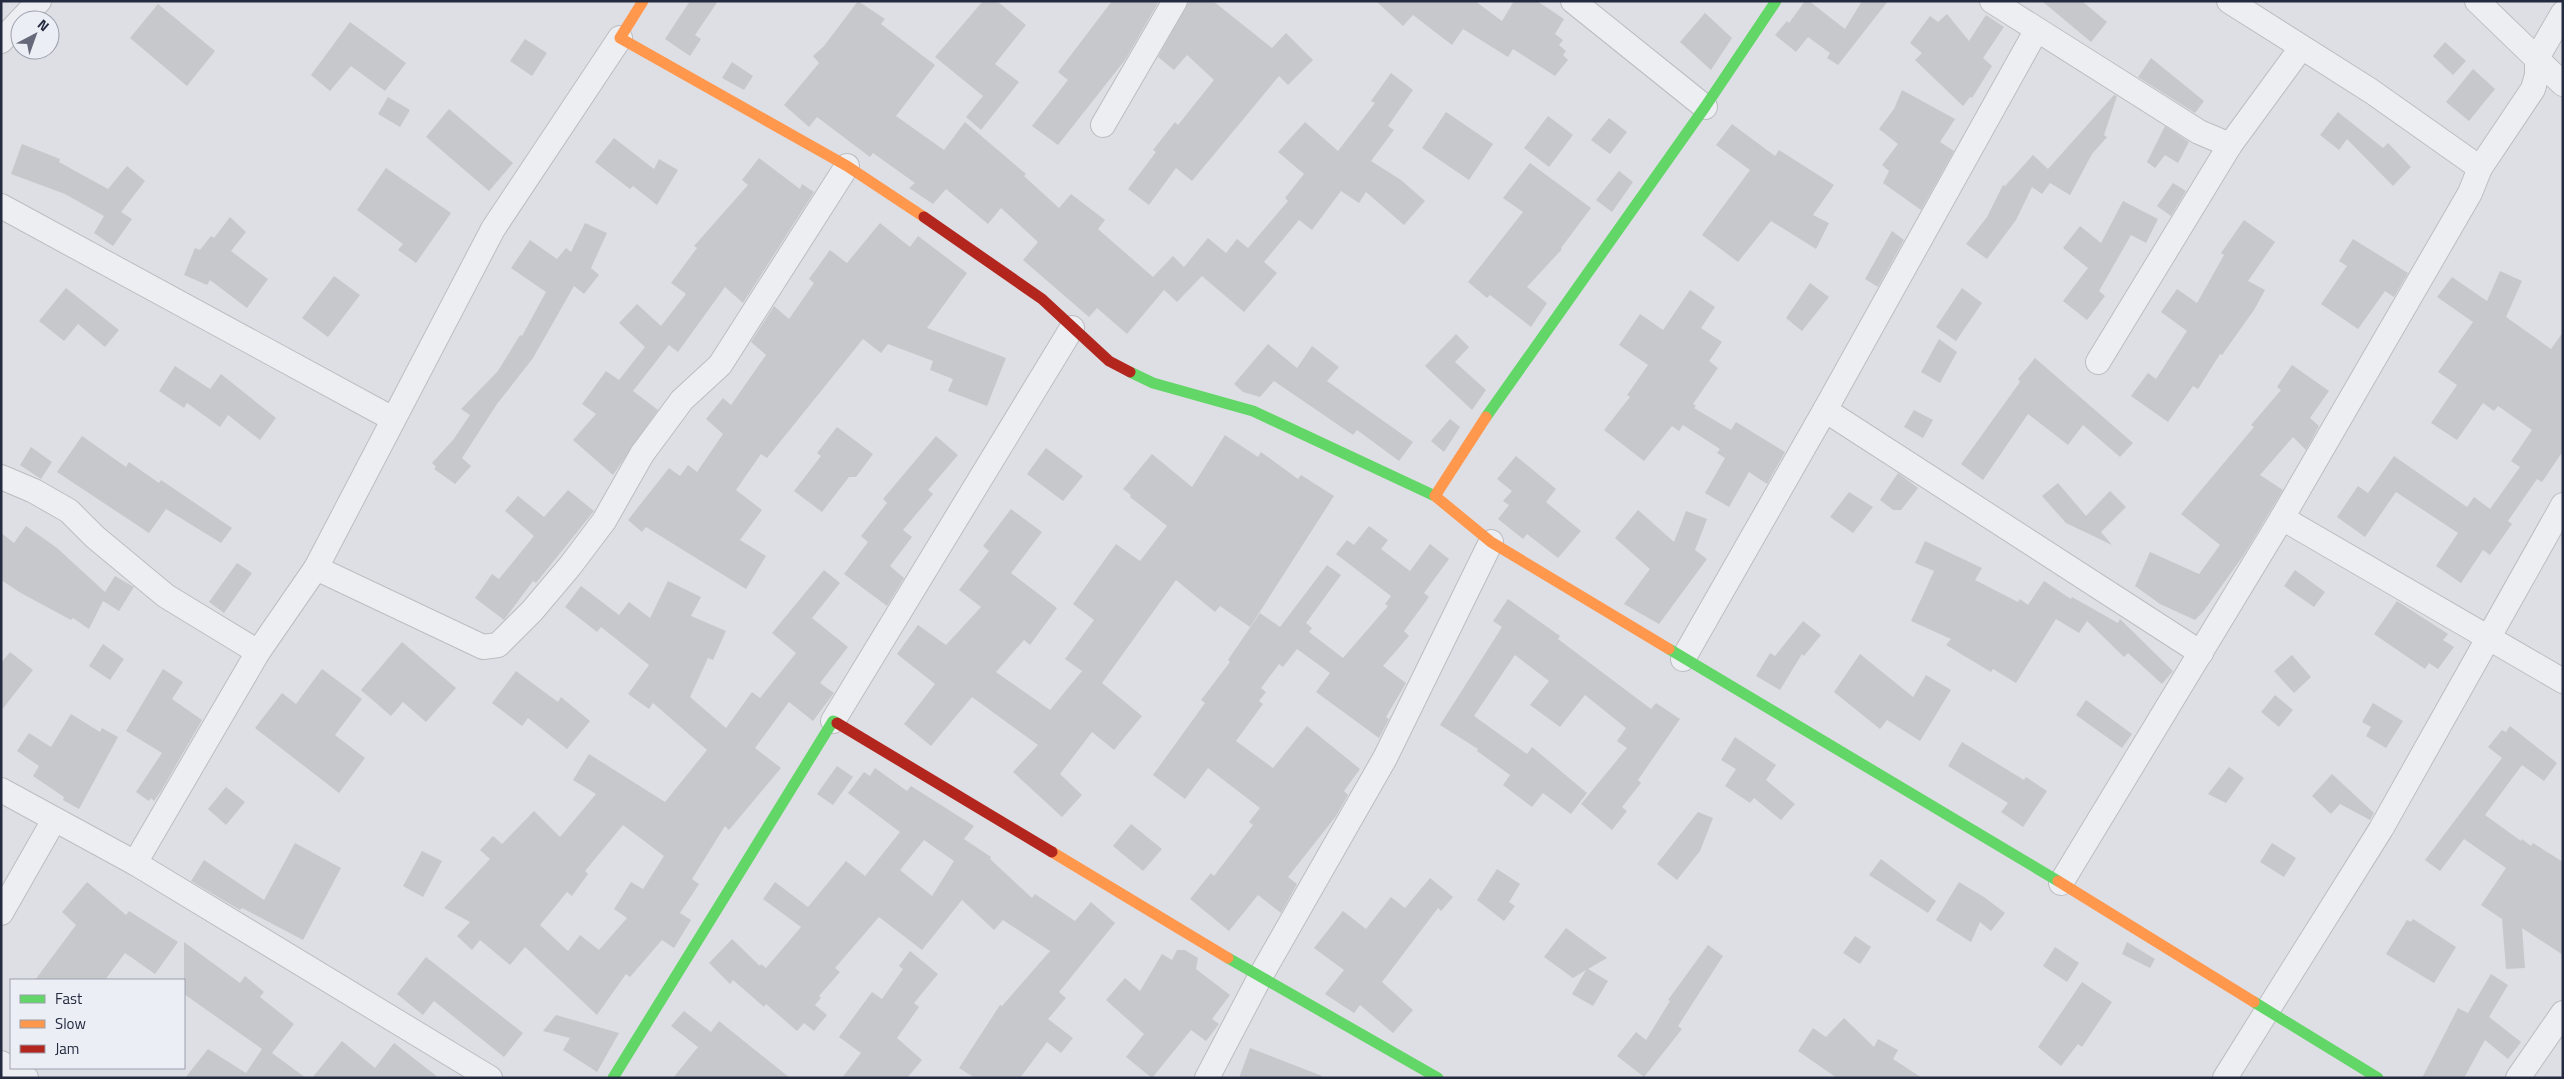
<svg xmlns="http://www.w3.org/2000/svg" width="2564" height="1079" font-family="'Titillium Web',sans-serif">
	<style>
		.building { fill: #c6c8cc; fill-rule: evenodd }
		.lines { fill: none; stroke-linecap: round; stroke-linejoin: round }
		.street-casing { stroke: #bcbdc2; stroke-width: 26 }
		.street { stroke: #edeef1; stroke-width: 24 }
		.fast { stroke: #63d668; stroke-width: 11 }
		.slow { stroke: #ff974d; stroke-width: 11 }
		.jam { stroke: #b3261e; stroke-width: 11 }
	</style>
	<rect width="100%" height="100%" fill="#dedfe4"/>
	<!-- building -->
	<g class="building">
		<path d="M690,1H718L695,35L701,39L690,56L665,39Z"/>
		<path d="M858,1L885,19L881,24L935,65L896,116L944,150L965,122L1026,174L1024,176L1059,208L1071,194L1105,220L1098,229L1153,277L1173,256L1184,267L1208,238L1226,253L1237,239L1248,248L1288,201L1285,198L1304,174L1278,152L1305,122L1338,151L1375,103L1371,101L1391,73L1413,90L1388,126L1394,130L1371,161L1401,180L1425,201L1404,225L1366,192L1359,203L1341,191L1312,230L1299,220L1264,262L1277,273L1244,312L1202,276L1177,302L1164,290L1127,334L1097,308L1089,317L1023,260L1038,242L1001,208L988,224L946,189L933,204L909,188L915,183L873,153L870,157L817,117L809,127L784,105L819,63L813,56L824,46Z"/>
		<path d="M983,1H997L1026,25L995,64L1019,82L981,130L966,117L983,96L935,57Z"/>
		<path d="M1112,1H1159L1125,60L1058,145L1032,126L1068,80L1058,72Z"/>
		<path d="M1189,1H1213L1272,48L1286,33L1313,60L1288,85L1279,76L1192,181L1176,168L1149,205L1128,189L1156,152L1153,150L1175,122L1178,125L1214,80L1187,55L1174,70L1158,57Z"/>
		<path d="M1376,1H1475L1502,21L1514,1H1537L1564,19L1555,34L1563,40L1559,45L1566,51L1563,55L1568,60L1555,76L1513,49L1508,57L1463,29L1452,45L1413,15L1403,26Z"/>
		<path d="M1805,1H1809L1845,29L1862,1H1888L1838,65L1827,58L1830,53L1808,37L1796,52L1775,35L1787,21L1789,23Z"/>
		<path d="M2042,1H2082L2107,22L2091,42Z"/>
		<path d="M158,4L215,51L187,86L130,38Z"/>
		<path d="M1705,13L1732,38L1711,70L1680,42Z"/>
		<path d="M1947,14L1969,41L1986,15L2004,27L1983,58L1992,66L1972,98L1970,97L1963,106L1915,60L1922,53L1910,43L1930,16L1938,22Z"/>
		<path d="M350,22L406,63L385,91L351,66L330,91L311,75Z"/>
		<path d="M525,39L547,53L532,76L510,61Z"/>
		<path d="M2445,42L2466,61L2453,75L2433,56Z"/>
		<path d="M2151,58L2204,101L2195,113L2138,77Z"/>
		<path d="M732,62L753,76L744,90L722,78Z"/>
		<path d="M2473,69L2495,89L2469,121L2446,102Z"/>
		<path d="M1902,90L1955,119L1940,142L1954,151L1921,210L1883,183L1889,171L1882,165L1898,144L1879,129L1894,109Z"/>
		<path d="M2114,95L2117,96L2104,135L2107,137L2092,154L2070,195L2050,183L2042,194L2032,187L2016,220L1987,259L1966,244L1987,217L2003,185L2005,186L2033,155L2048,169Z"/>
		<path d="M388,97L410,110L400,127L378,114Z"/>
		<path d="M449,109L513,163L489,191L426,137Z"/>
		<path d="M1446,112L1493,144L1469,180L1422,148Z"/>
		<path d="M2338,112L2383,148L2388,143L2411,167L2393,186L2347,139L2339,150L2320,135Z"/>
		<path d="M1548,116L1573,135L1549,167L1524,148Z"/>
		<path d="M1609,118L1627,132L1610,154L1591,140Z"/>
		<path d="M1732,124L1775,156L1779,150L1834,185L1813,215L1829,223L1816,249L1771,221L1738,262L1702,235L1750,170L1716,145Z"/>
		<path d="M2165,126L2189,142L2178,163L2165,155L2155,168L2147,162Z"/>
		<path d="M614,138L654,169L659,159L678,170L657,205L633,186L630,189L595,162Z"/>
		<path d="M22,144L60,159L59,162L108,189L127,166L145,181L121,212L132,219L113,246L94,233L104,216L65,194L11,174Z"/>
		<path d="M759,158L800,189L802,184L814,192L743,303L725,287L678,352L669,345L633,391L658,410L613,475L573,440L596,414L582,404L606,371L619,380L645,347L619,323L637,304L661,326L686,294L671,283L697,248L694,246L748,185L742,180Z"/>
		<path d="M1530,163L1591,208L1561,248L1562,249L1527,287L1547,303L1531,327L1490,295L1487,298L1468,282L1523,212L1503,198Z"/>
		<path d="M386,168L451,213L416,263L398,250L403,244L357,210Z"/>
		<path d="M1619,171L1633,182L1612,212L1596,200Z"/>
		<path d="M2173,183L2186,191L2171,216L2157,206Z"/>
		<path d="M2123,201L2158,219L2146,243L2131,235L2099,291L2105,296L2087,320L2063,301L2088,268L2063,248L2080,226L2101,243Z"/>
		<path d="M230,217L246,232L231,251L268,279L247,308L210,280L207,285L184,275L195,248L200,250L211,236L214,238Z"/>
		<path d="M2244,220L2275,242L2248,281L2265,290L2254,310L2222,355L2220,354L2198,389L2193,386L2168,422L2131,396L2148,373L2156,379L2187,331L2161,312L2177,289L2197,303L2224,255L2221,253Z"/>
		<path d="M585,223L607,233L591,268L599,275L584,294L574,286L533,358L497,404L462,458L471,466L455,484L434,469L436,467L432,463L453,440L470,415L461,409L498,371L520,335L522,336L546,292L511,268L530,240L557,259L566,248L571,252Z"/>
		<path d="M880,223L910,247L918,236L967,273L927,328L1006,358L987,406L948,391L953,379L930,370L933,361L888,344L881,353L863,339L767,458L761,454L736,490L762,510L740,540L766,556L746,589L646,527L642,532L628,520L669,468L680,476L688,465L697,472L723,434L706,419L723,398L731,405L766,355L751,342L774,306L789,319L814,283L809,279L830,250L847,263Z"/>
		<path d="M1892,231L1904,240L1878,287L1865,279Z"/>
		<path d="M2353,239L2408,273L2394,297L2385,291L2358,329L2321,304L2347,266L2339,261Z"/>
		<path d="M2500,271L2522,281L2506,317L2551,349L2563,332V451L2542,482L2537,479L2508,521L2512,524L2490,555L2483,550L2461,583L2436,566L2458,533L2396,492L2365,537L2337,517L2358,486L2368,493L2394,456L2467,507L2474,497L2490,509L2520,467L2511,461L2532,430L2498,406L2494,411L2483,403L2457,440L2431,423L2457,385L2438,372L2473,322L2437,297L2452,277L2487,301Z"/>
		<path d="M334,276L360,295L328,337L302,318Z"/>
		<path d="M1810,283L1829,297L1802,331L1786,318Z"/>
		<path d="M66,288L119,330L105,347L78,324L64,341L39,321Z"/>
		<path d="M1962,288L1982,303L1956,341L1936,327Z"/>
		<path d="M1690,290L1715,307L1701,328L1722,342L1709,361L1718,368L1693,404L1696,406L1694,408L1731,430L1736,422L1785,452L1767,484L1749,472L1729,507L1705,493L1725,458L1717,453L1720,449L1683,425L1679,431L1672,426L1644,461L1604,430L1630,397L1627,395L1648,365L1619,345L1640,314L1663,330Z"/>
		<path d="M1456,334L1469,347L1455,362L1486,390L1472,410L1425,366Z"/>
		<path d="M1939,339L1957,352L1940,383L1921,372Z"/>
		<path d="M1268,344L1297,368L1312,346L1339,367L1327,381L1413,442L1399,461L1357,430L1353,435L1274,381L1260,397L1243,392L1234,384Z"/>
		<path d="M2035,358L2133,443L2120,457L2083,425L2068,445L2028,414L1983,480L1961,464L2020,382L2018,379Z"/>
		<path d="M2292,365L2329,391L2310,418L2319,426L2306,450L2293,437L2260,475L2283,490L2243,556L2203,612L2195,620L2160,604L2135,586L2150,552L2199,574L2220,545L2181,514L2254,427L2251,425L2281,390L2277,387Z"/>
		<path d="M175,366L210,389L221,374L276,418L260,440L228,415L220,427L187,403L184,408L159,391Z"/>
		<path d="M1914,410L1933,420L1923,438L1904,427Z"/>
		<path d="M1450,419L1460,427L1444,452L1431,441Z"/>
		<path d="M837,427L873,454L856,477H849L822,512L794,491L821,456L817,453Z"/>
		<path d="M1225,435L1258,457L1261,452L1298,479L1301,475L1334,496L1250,627L1220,606L1215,612L1176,580L1102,683L1142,716L1114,750L1092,732L1060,774L1082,795L1062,817L1013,772L1038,745L972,697L931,746L904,724L935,684L897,654L918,625L946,645L981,607L959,590L989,551L983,546L1011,509L1042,532L1011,573L1057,608L1030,645L1024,640L996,672L1050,710L1082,671L1065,659L1094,620L1073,604L1116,544L1140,561L1167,526L1130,497L1131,495L1123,489L1152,454L1192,487Z"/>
		<path d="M82,436L126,467L129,462L159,483L161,480L232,528L221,543L166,509L149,533L57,472Z"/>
		<path d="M936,436L958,455L928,490L933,494L903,530L912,537L890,566L904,578L887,606L844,574L868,542L861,536L887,503L883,499Z"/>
		<path d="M31,447L52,462L41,479L20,465Z"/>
		<path d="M1046,448L1083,476L1063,501L1027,474Z"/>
		<path d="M1516,456L1556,489L1546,502L1581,531L1558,558L1527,534L1523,539L1498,519L1509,505L1503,501L1512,491L1497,479Z"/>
		<path d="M1898,473L1918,488L1901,510H1893L1880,500Z"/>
		<path d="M2058,483L2086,516L2110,491L2126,507L2101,532L2112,545L2066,523L2042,496Z"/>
		<path d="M568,490L594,511L536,583L533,581L504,620L475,598L492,574L499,579L534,536L505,511L518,496L544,517Z"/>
		<path d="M1849,492L1873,507L1853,533L1830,517Z"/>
		<path d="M1638,510L1674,542L1686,511L1707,519L1695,550L1707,559L1659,624L1624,604L1650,569L1615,538Z"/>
		<path d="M26,526L57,548L105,592L115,576L134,587L119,611L103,601L89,629L73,618L71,620L21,593L1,580V533L14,543Z"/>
		<path d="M1369,526L1388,540L1381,549L1410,571L1430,544L1449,559L1424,593L1429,597L1404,631L1409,636L1383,666L1406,683L1386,717L1389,719L1379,738L1316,692L1330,673L1297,649L1283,667L1279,664L1261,688L1266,692L1259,701L1263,704L1236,741L1273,768L1307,726L1360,769L1344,791L1348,795L1336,816L1288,877L1297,884L1281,913L1258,895L1229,931L1190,899L1211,873L1214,876L1253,825L1249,822L1260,808L1208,768L1185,799L1153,775L1205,703L1201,700L1230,662L1228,660L1260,613L1280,627L1327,565L1341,575L1306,623L1312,628L1309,632L1343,658L1388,606L1385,604L1391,596L1336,554L1347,540L1354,545Z"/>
		<path d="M1925,541L1982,568L1975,580L2018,602L2020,599L2028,605L2044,581L2071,599L2072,597L2118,623L2120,619L2173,671L2162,684L2128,653L2124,657L2087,621L2079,633L2056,619L2016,683L1993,669L1991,672L1946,645L1951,639L1911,621L1934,571L1915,563Z"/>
		<path d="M237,563L252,573L224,613L209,602Z"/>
		<path d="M824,570L840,583L812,618L848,647L820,683L834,693L813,721L789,702L755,748L781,768L729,830L725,826L692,879L699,884L680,913L691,920L674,948L662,940L630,977L626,974L597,1015L525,947L510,965L480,940L472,950L457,936L470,922L444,908L490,859L480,850L493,836L502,844L534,811L560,837L596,794L573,780L589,754L665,802L707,750L653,703L649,709L628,694L649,665L601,627L597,632L565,607L581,586L619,615L629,602L650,618L668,581L701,597L691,616L726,631L713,660L708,658L690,697L726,728L752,692L760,698L796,653L772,633ZM623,825L664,856L643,889L631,882L614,909L627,918L599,950L580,935L568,951L540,925L567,892L572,896L588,874L585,871Z"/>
		<path d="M2295,570L2325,592L2314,607L2284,586Z"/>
		<path d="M1508,599L1560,636L1558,639L1651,709L1656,703L1680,719L1638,780L1641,783L1622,807L1627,811L1612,830L1581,804L1627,748L1617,741L1626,728L1585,695L1560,727L1530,705L1549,681L1515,655L1474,716L1527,754L1532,747L1587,793L1571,814L1543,793L1532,807L1503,785L1510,775L1477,751L1478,749L1440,725L1502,627L1493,621Z"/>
		<path d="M2397,601L2448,634L2443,640L2454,647L2438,669L2429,663L2425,669L2374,634Z"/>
		<path d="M1803,621L1821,635L1804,656L1802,654L1780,690L1756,676L1770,653L1775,656Z"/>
		<path d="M402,642L456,688L426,722L403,702L391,716L361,690Z"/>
		<path d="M103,644L124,659L110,680L89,666Z"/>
		<path d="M10,652L33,670L1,711V663Z"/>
		<path d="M1860,654L1913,697L1926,675L1951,690L1920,741L1887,720L1880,729L1834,692Z"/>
		<path d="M2292,655L2311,677L2294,693L2274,671Z"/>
		<path d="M163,669L183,682L172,699L202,720L161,791L154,801L151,798L149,801L136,792L162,753L126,731Z"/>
		<path d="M322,669L362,699L335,735L365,758L339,793L255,728L282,693L296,704Z"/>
		<path d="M516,671L558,702L561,697L590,721L567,749L528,718L522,726L492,703Z"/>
		<path d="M2275,695L2293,710L2279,727L2261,712Z"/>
		<path d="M2086,700L2132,734L2122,748L2076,715Z"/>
		<path d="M2373,703L2403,721L2386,748L2366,736L2371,727L2362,722Z"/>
		<path d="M71,714L100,732L102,728L118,737L79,809L63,800L64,797L33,776L39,766L17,751L29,733L51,747Z"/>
		<path d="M2510,726L2557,763L2544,781L2522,765L2485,815L2521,841L2522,839L2531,846L2533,843L2563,862V955L2522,928L2525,968L2506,969L2502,919L2481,905L2506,868L2464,839L2440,871L2425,860L2502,758L2488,747L2502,730L2506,732Z"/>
		<path d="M1735,737L1776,765L1766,780L1795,804L1781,820L1754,798L1750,803L1725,786L1736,769L1721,760Z"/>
		<path d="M1962,742L2024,780L2026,777L2047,791L2023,827L2001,812L2008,803L1948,766Z"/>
		<path d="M837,766L853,777L833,805L817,794Z"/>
		<path d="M2229,767L2244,778L2226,803L2208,794Z"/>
		<path d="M875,768L907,791L911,786L974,826L964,839L991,857L990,859L1032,898L1035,894L1075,921L1091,902L1115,923L1059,992L1066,998L1048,1019L1073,1038L1061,1053L1047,1042L1020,1078H975L959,1068L1000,1005L1002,1006L1050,951L1003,920L994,930L962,900L922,950L879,917L835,968L840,972L819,996L821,998L815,1005L827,1015L814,1031L804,1023L797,1031L766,1004L764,1007L733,980L730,984L709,963L732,939L760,966L761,964L766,968L801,927L763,899L775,882L808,907L846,861L865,876L900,832L848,793L864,772L870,776ZM924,840L954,861L932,896L900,870Z"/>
		<path d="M2332,774L2374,813L2370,820L2340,804L2331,814L2312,796Z"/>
		<path d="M226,787L245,802L226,825L208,809Z"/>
		<path d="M1698,812L1713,818L1700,851L1677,880L1657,864Z"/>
		<path d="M1131,824L1162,849L1143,871L1113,846Z"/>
		<path d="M295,843L341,868L303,940L242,908L240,910L191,881L204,860L264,900Z"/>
		<path d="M2272,843L2296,858L2284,877L2260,862Z"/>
		<path d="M422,851L442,861L423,897L403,886Z"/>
		<path d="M1881,859L1936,901L1928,913L1869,875Z"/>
		<path d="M1497,869L1520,884L1509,902L1515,906L1504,921L1477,900Z"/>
		<path d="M1430,878L1453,897L1441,911L1438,908L1382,982L1413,1010L1393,1033L1360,1005L1354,1013L1325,994L1344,970L1314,948L1343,911L1366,929L1391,897L1405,908Z"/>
		<path d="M87,882L126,915L129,911L178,942L155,974L125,953L105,980H35L76,925L62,912Z"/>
		<path d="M1959,882L1984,897L2005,913L1991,931L1980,922L1971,942L1936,920Z"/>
		<path d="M2413,919L2456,947L2434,983L2386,954L2407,920L2411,922Z"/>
		<path d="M1566,928L1607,958L1588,969L1608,981L1593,1006L1572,994L1586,970L1573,978L1544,957Z"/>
		<path d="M1855,936L1871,947L1860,964L1843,953Z"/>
		<path d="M184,942L240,983L245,976L264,992L260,997L294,1024L272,1053L306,1078H185L208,1049L246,1073L262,1049L184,994Z"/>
		<path d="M2127,942L2155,959L2150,968L2122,954Z"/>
		<path d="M1708,945L1723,956L1678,1026L1682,1029L1644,1077L1617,1056L1636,1032L1646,1040L1670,1001L1668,1000Z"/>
		<path d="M2055,947L2079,963L2067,982L2043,966Z"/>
		<path d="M1177,950H1185L1198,958L1196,969L1230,995L1212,1019L1219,1024L1206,1041L1191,1030L1152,1078L1126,1057L1144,1034L1106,1000L1125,978L1140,991L1162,954L1172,960Z"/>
		<path d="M910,951L938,974L914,1003L919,1007L897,1038L922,1060L907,1078H842L861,1053L839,1037L872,992L882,999L903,969L899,966Z"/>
		<path d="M426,957L523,1033L504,1057L434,1001L423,1015L397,994Z"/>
		<path d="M2491,974L2508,985L2489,1017L2521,1042L2508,1059L2485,1040L2464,1078H2422L2458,1008L2468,1013Z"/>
		<path d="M2082,982L2112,1002L2082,1047L2078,1044L2061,1066L2038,1047Z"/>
		<path d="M684,1011L711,1032L719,1021L790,1078H673L698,1047L671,1026Z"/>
		<path d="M556,1015L619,1033L597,1072L563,1050L570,1038L543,1031Z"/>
		<path d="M1844,1018L1874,1047L1878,1039L1898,1050L1893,1059L1922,1078H1837L1798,1051L1813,1028L1826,1037Z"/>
		<path d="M342,1041L375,1068L394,1043L439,1078H312Z"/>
		<path d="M1250,1048L1322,1076L1321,1078H1239Z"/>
	</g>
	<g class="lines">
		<defs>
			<g id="street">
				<path d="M1573,1L1705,107"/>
				<path d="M1992,1L2199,132L2230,145"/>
				<path d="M2229,1L2371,91L2480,168"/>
				<path d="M2477,1L2563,84"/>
				<path d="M2563,13L2537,58V75L2533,89L2480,168L2470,193L2282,518L2563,681"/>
				<path d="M21,20L39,1"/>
				<path d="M1,41L20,21"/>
				<path d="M1103,125L1175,1"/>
				<path d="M1,206L393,419"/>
				<path d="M2098,362L2230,145L2301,48"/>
				<path d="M1825,410L2201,653"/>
				<path d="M1,477L34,491L69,511L95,537L166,596L258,652"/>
				<path d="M316,568L483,647L498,645L532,611L570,566L604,521L642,454L682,400L720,365L847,166"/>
				<path d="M1683,659L1825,410L2036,31"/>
				<path d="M833,721L1072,328"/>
				<path d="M1,790L135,863L490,1078"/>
				<path d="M135,863L258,652L316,568L493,229L620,38"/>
				<path d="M2061,883L2282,518"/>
				<path d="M1,913L54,820"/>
				<path d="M1,1063L26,1078"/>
				<path d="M1207,1078L1260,977L1385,758L1491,542"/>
				<path d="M2225,1078L2381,829L2563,505"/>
				<path d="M2518,1078L2563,1013"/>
			</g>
		</defs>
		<!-- street casing -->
		<use href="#street" class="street-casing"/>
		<!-- street -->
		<use href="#street" class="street"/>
		<!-- fast -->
		<g class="fast">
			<path d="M1130,372L1153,383L1253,411L1435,496"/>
			<path d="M1486,417L1705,107L1776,1"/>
			<path d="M1669,649L2058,881"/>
			<path d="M1228,958L1438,1078"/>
			<path d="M2254,1002L2378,1078"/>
			<path d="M613,1078L833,721L837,723"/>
		</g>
		<!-- slow -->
		<g class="slow">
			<path d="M643,1L620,38L847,166L924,217"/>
			<path d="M1486,417L1435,496L1491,542L1669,649"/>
			<path d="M1052,852L1228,958"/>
			<path d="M2058,881L2254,1002"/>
		</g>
		<!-- jam -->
		<g class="jam">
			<path d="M924,217L1042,299L1109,361L1130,372"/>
			<path d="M837,723L1052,852"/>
		</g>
	</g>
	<!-- border -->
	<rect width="2564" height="1079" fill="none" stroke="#242a3f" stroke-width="5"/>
	<!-- legend -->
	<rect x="10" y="979" width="175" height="90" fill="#ebeef5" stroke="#9ba0ac"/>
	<rect x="20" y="995" width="25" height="8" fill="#63d668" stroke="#9ba0ac"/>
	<text x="55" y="1004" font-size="15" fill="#242a3f">Fast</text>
	<rect x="20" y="1020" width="25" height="8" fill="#ff974d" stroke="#9ba0ac"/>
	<text x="55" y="1029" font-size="15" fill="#242a3f">Slow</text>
	<rect x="20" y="1045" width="25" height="8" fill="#b3261e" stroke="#9ba0ac"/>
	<text x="55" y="1054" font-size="15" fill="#242a3f">Jam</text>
	<!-- north arrow -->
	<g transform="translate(35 35) rotate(41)"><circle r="24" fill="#ebeef5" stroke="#9ba0ac"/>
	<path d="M0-4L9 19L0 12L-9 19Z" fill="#656979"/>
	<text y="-8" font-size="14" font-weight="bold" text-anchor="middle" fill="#242a3f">N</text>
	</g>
</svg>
